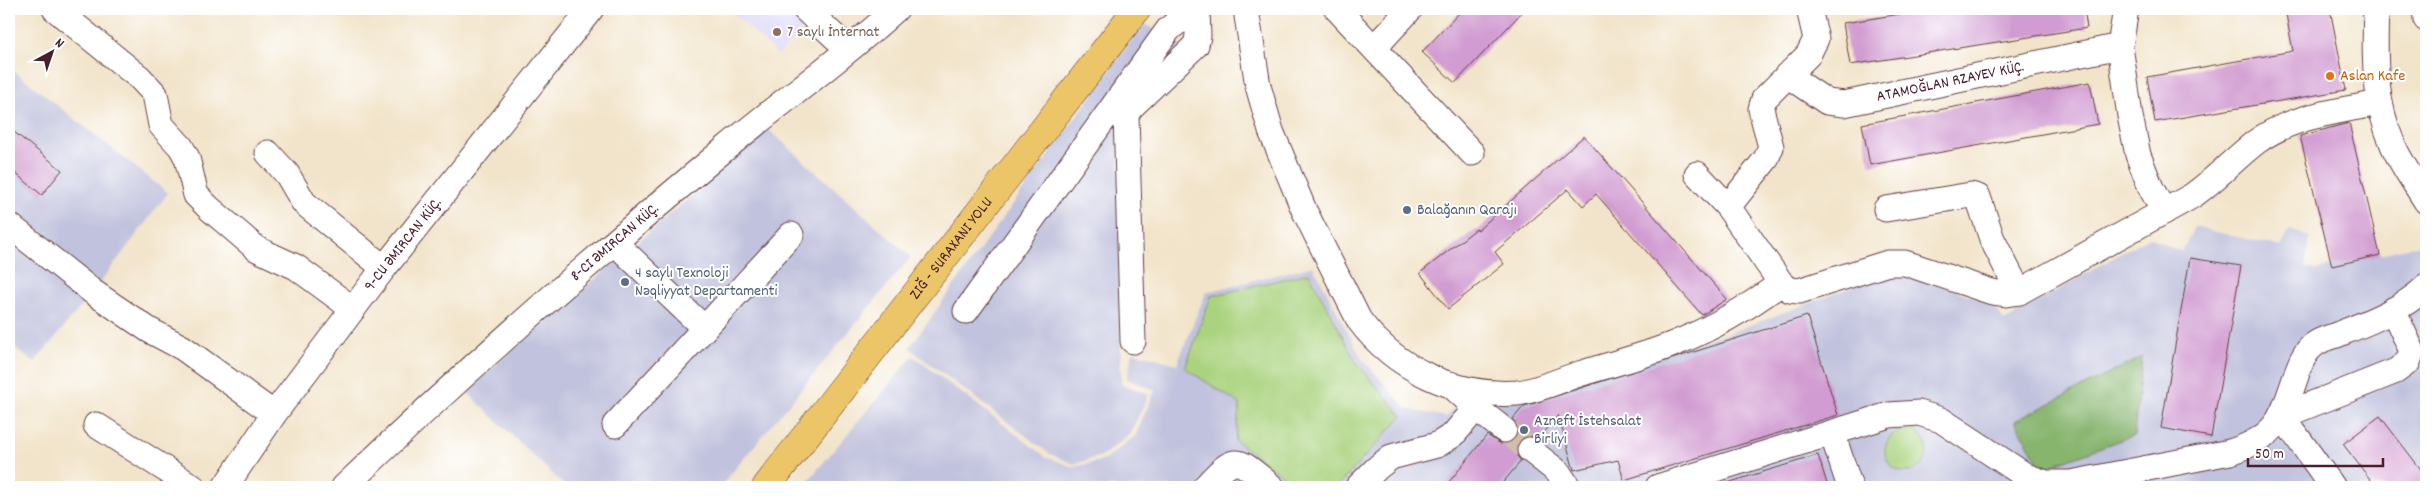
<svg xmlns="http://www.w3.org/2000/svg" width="2435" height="496" font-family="Dekko,sans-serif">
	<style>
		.built { fill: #dbd6f7 }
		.industrial { fill: #c1c2dd }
		.green { fill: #aad37f; stroke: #7a7955 }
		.forest { fill: #87b56e; stroke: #686a4c }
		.building { fill: #d19cd1 }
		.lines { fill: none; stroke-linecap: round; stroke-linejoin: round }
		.minor-tunnel { stroke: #d0bdaa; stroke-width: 25; stroke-dasharray: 25 12; stroke-linecap: butt }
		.minor-casing { stroke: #633d43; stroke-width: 27 }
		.major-casing { stroke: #633d43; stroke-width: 29 }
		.minor { stroke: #fff; stroke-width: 25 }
		.major { stroke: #edc569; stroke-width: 28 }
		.education-dot { fill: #8d6e63; stroke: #fff; stroke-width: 2 }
		.food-dot { fill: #e8710a; stroke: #fff; stroke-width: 2 }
		.service-dot { fill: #5c6f8a; stroke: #fff; stroke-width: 2 }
		.labels { text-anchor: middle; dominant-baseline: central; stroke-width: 4; stroke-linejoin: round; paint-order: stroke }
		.education-label { font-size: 16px; fill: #785e54; stroke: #fff; text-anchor: start }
		.food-label { font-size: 16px; fill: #c56008; stroke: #fff; text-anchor: start }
		.street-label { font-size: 16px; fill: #4a1f2b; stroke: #fff }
		.service-label { font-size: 16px; fill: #4e5e75; stroke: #fff; text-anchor: start }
	</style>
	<rect width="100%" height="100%" fill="#fff"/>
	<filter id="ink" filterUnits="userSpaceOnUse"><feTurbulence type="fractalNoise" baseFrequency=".02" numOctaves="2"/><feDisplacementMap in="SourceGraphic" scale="10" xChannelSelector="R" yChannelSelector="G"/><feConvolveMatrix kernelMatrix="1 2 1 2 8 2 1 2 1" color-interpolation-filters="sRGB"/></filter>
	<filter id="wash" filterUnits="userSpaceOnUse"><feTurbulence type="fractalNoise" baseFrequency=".0096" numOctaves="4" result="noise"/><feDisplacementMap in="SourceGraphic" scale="20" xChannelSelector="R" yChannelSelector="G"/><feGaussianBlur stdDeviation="1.12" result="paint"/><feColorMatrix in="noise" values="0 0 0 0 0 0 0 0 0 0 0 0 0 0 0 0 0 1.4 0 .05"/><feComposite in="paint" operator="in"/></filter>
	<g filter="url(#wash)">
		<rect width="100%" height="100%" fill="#f2e4ca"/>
		<!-- built -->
		<path class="built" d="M729,9H822L778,55Z"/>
		<!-- industrial -->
		<g class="industrial">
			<path d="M1144,23L1181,49L1118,109L1121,384L1149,394L1129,435L1102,456L1074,464L1050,454L909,348Z"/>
			<path d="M9,67L168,193L93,292L34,363L9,343Z"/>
			<path d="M768,129L911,257L720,487H566L466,391Z"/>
			<path d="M2194,227L2281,247L2290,230L2310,237L2305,268L2317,270L2426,243V263L2413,287L2426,301V487H803L913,356L1046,457L1074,467L1105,460L1135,436L1155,390L1127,379L1133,352L1177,364L1206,292L1313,266L1362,359L1407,409L1446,417L1469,393H1532L1729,333L1895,271L1993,303L2004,321L2149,237L2182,252Z"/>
		</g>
		<!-- green -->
		<g class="green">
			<path d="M1309,273L1356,362L1402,416L1337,487H1298L1235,440L1240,404L1185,368L1211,296Z"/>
			<circle cx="1906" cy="451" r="21"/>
		</g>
		<!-- forest -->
		<path class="forest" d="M2142,357L2134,435L2042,469L2015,421Z"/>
		<g id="blocks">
			<!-- building -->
			<g class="building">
				<path d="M1463,9H1525L1455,83L1422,52Z"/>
				<path d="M1933,9H2084L2087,28L1850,65L1843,23Z"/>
				<path d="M2285,9H2330L2346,90L2155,122L2147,77L2293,51Z"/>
				<path d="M2090,82L2098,124L1870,165L1862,124Z"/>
				<path d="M2349,123L2380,255L2332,266L2300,136Z"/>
				<path d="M9,128L62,170L42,195L9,168Z"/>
				<path d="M1584,136L1727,299L1702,315L1596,194L1583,206L1568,189L1495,252L1504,264L1448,309L1420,273L1476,229L1478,230Z"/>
				<path d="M2190,258L2241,266L2211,437L2161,428Z"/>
				<path d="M1807,316L1838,415L1624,480L1618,460L1574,470L1558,415L1539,439L1532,436L1519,441L1516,448L1517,456L1521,461L1499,487H1445L1487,435L1501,444L1509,443L1515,439L1518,432L1513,419L1524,406Z"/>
				<path d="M2380,416L2426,476V487H2376L2343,444Z"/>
				<path d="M1818,455L1828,487H1725L1724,484Z"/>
			</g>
		</g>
	</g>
	<g filter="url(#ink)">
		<use href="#blocks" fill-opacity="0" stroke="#633d43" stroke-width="1"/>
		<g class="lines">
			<!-- minor-tunnel -->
			<path class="minor-tunnel" d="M1504,430L1530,450"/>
			<defs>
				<g id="minor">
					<path d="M55,9L140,78L155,94L161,125L181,147L187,158L196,195L209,208L257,249L296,267L353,309"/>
					<path d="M805,9L848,49"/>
					<path d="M1248,9L1247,16L1258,86L1271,131L1304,210L1359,320C1395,369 1456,397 1517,393C1537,391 1560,380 1579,374C1611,364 1645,356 1676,343C1713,328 1749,307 1781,283"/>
					<path d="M1337,9L1472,153"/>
					<path d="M2126,9L2120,46L2130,116L2138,155L2151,188L2164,212"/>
					<path d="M2376,9C2374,55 2374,102 2393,145C2401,164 2415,183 2426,201"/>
					<path d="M2425,9L2426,19"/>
					<path d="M1375,47L1410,9"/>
					<path id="s1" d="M1787,75L1827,102L1844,104L2120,46"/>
					<path d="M268,153L287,174L304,203L384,268"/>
					<path d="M1697,174L1728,207L1781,283L1790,290L1799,291L1888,263H1905L1992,292L2006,294L2019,292L2192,196C2215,180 2234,159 2256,142C2291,116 2338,111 2380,103"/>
					<path d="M1728,207L1766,159L1771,147L1761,109L1764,99L1808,55L1816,39L1809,9"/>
					<path d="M1886,209L1971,195L1978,197L1992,239L2019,292"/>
					<path d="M9,225L93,292L149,330L183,348L274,414"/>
					<path d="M615,243L704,328"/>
					<path d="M966,311L1168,30L1176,23L1196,13"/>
					<path d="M1133,341L1126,116L1130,108L1196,45L1198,36L1197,9"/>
					<path d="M1476,408L1504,430"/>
					<path d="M96,425L193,487"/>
					<path d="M615,425L791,235"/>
					<path d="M1832,433L1850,487"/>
					<path d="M1530,450L1558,472L1568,487"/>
					<path id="s2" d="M225,487L274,414L384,268L591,9"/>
					<path id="s3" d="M344,487C467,369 595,257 726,148C782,101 842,59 896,9"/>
					<path d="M1205,487C1238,451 1237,459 1272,487"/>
					<path d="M1358,487L1377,468L1391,457L1437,445L1453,435L1476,408L1450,384"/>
					<path d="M1658,487L1889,415L1919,413L1941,420L2026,476L2046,483H2071L2230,452C2279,437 2282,417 2297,373C2300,363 2305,351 2315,344C2321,339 2332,337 2339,334C2369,322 2403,309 2426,287"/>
					<path d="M2333,487L2282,416L2396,371L2408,362L2412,351L2393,310"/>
				</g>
				<g id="major">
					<path id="s4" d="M766,487L1137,9"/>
				</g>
			</defs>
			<!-- minor casing -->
			<use href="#minor" class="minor-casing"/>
			<!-- major casing -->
			<use href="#major" class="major-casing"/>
			<!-- minor -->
			<use href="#minor" class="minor"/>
			<!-- major -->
			<use href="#major" class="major"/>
		</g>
	</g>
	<!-- markers -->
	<circle class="education-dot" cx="777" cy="32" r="5"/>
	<circle class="food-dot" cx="2330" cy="76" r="5"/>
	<g class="service-dot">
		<circle cx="1407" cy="210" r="5"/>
		<circle cx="625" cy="282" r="5"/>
		<circle cx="1524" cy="430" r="5"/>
	</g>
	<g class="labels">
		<!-- education labels -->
		<g class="education-label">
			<text x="787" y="32">7 saylı İnternat</text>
		</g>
		<!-- food labels -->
		<g class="food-label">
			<text x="2340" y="76">Aslan Kafe</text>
		</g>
		<!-- street labels -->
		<g class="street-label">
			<text stroke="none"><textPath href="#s1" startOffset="174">ATAMOĞLAN RZAYEV KÜÇ.</textPath></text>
			<text stroke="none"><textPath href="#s3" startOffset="365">8-CI ƏMIRCAN KÜÇ.</textPath></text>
			<text stroke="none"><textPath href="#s2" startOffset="301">9-CU ƏMIRCAN KÜÇ.</textPath></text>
			<text stroke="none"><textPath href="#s4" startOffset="302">ZIĞ - SURAXANI YOLU</textPath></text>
		</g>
		<!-- service labels -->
		<g class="service-label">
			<text x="1417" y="210">Balağanın Qarajı</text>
			<text x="635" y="273">4 saylı Texnoloji<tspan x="635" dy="18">Nəqliyyat Departamenti</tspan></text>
			<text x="1534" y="421">Azneft İstehsalat<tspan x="1534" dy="18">Birliyi</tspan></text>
		</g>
	</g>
	<!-- margin -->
	<rect width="2435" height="496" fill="none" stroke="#fff" stroke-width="30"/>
	<!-- north arrow -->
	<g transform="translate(52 52) rotate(40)" stroke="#ffffff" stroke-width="4" paint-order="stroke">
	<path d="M0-4L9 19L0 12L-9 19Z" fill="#4a1f2b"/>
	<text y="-8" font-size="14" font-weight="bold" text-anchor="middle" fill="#4a1f2b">N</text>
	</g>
	<!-- scale -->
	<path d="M2248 458v8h135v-8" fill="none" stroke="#4a1f2b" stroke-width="2.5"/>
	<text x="2255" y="458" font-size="15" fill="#4a1f2b" stroke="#ffffff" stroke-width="4" paint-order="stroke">50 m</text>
</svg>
